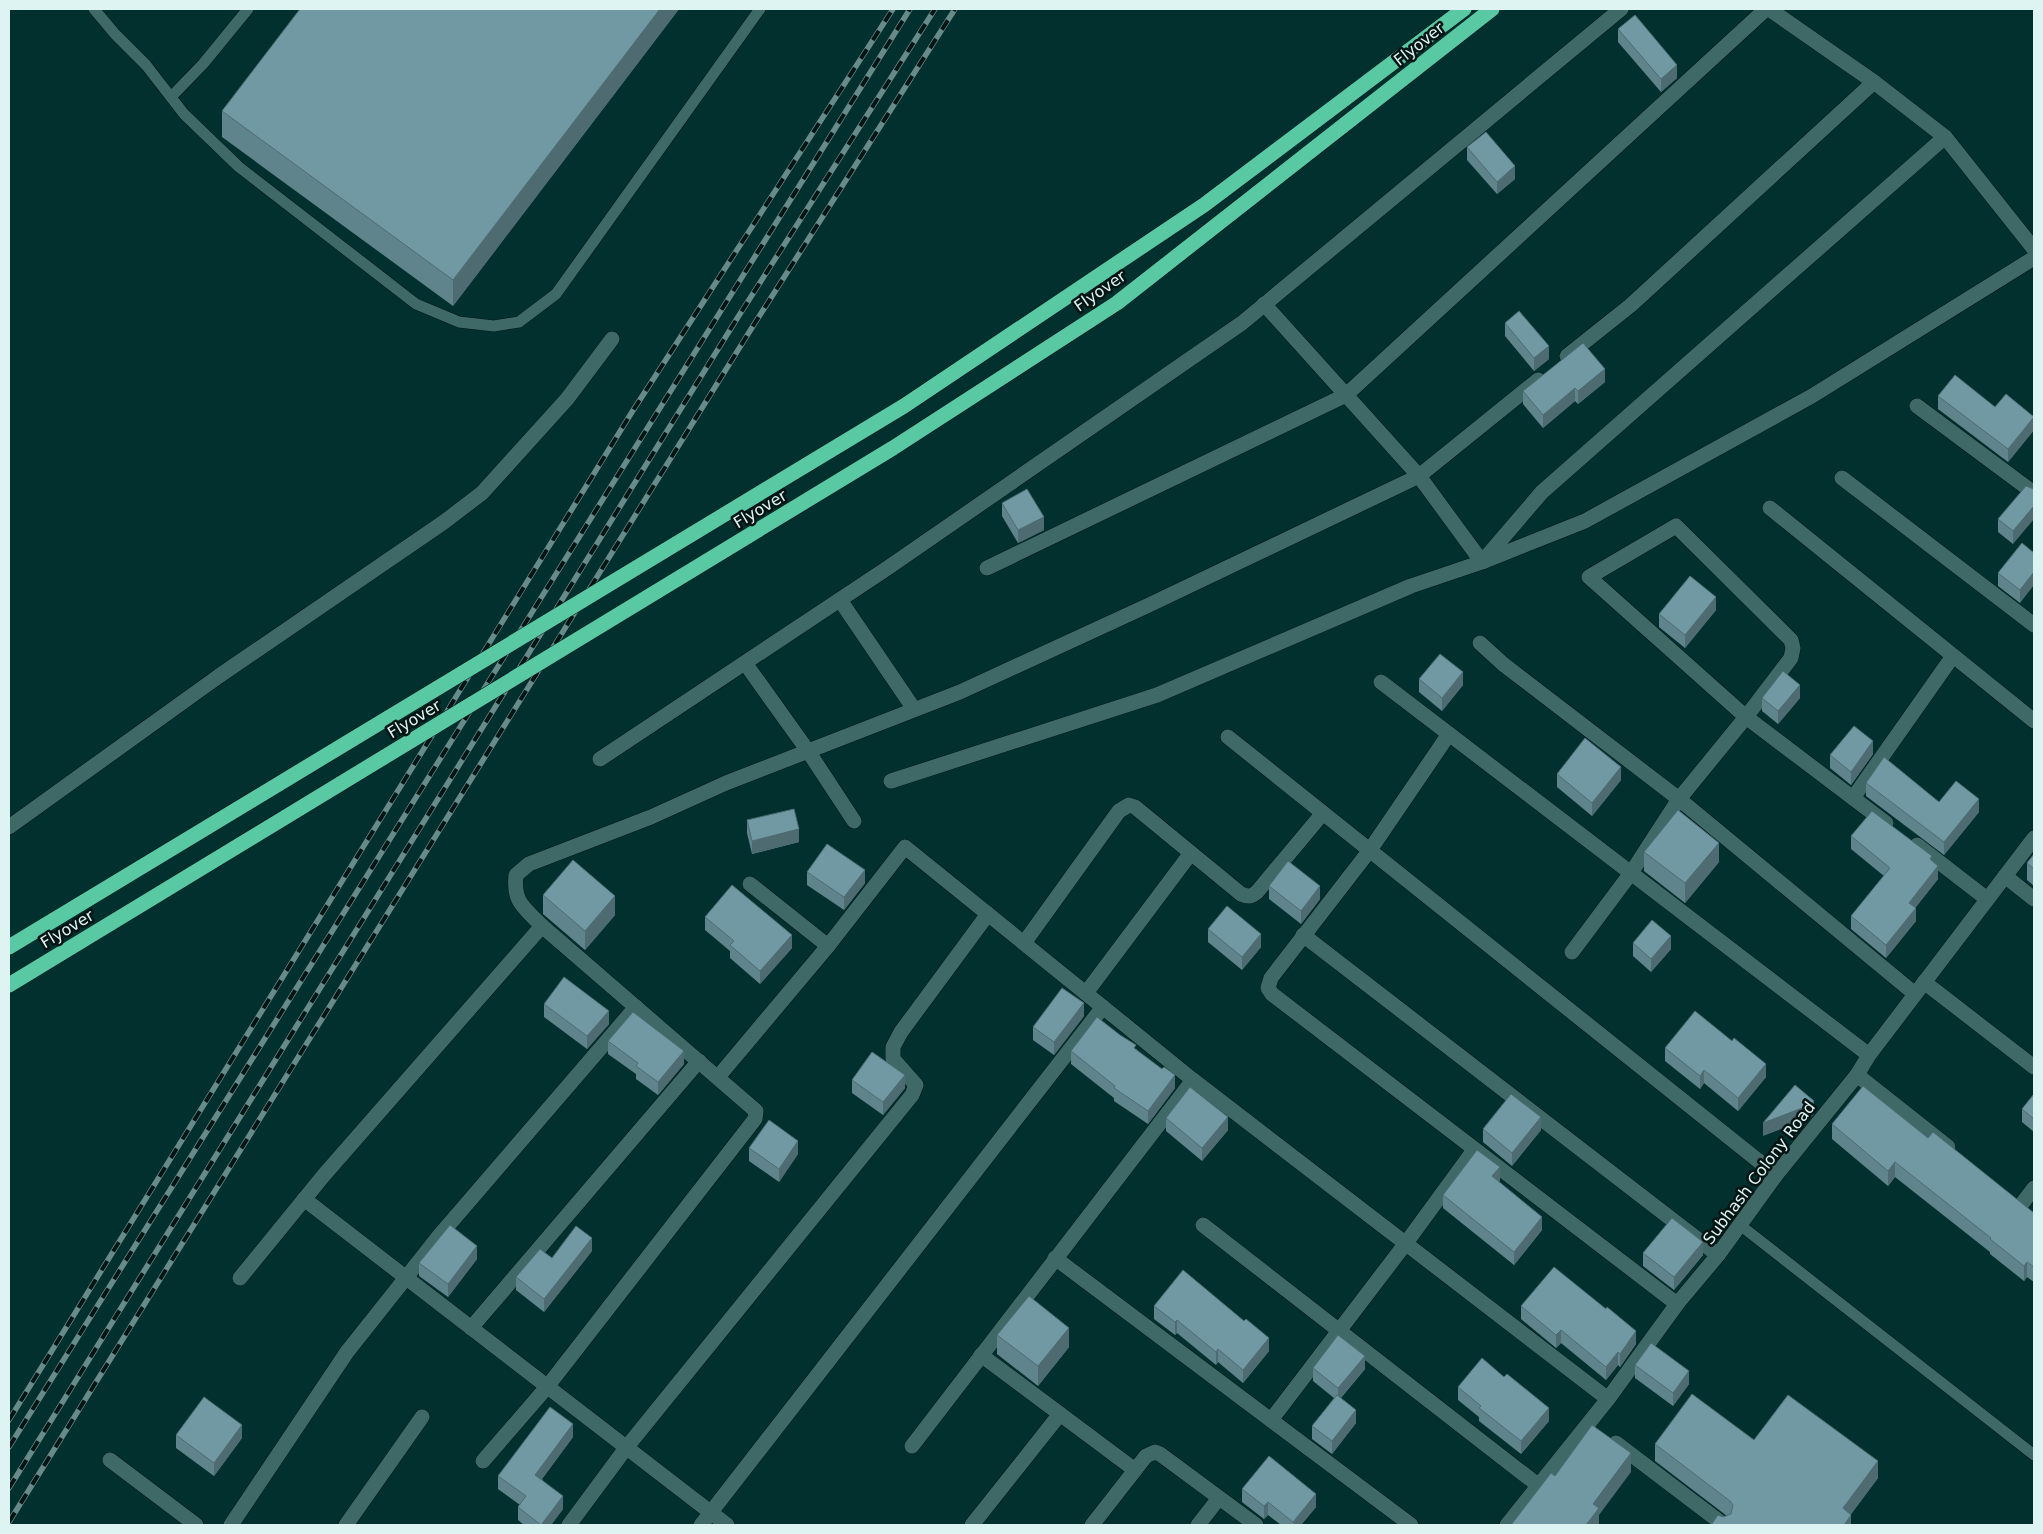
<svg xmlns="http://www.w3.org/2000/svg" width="2043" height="1534" font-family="'DejaVu Sans',sans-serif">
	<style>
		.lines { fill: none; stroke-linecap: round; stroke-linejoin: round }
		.lane-casing { stroke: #021615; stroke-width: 12 }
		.street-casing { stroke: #021615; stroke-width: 16 }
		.lane { stroke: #3f6967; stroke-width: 11 }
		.street { stroke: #3f6967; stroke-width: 15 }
		.rail-casing { stroke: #688b8a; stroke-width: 5.5 }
		.rail { stroke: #051514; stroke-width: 4; stroke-dasharray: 11; stroke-linecap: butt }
		.highway-bridge-casing { stroke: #021615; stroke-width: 16; stroke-linecap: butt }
		.highway-bridge { stroke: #59c9a4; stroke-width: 15 }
		.wall { fill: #60848c }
		.shaded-wall { fill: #4e6b72 }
		.building { fill: #7099a3; stroke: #4e6b72 }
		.labels { text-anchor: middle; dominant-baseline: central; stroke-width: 5; stroke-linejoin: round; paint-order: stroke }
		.street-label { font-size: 16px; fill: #def4f3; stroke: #051514 }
	</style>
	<rect width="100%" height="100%" fill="#02302f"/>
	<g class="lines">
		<defs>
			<g id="lane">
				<path d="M94,9L115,34L146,65L184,114L239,167L416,304L459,322L494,326L519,322L556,294L760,9"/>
				<path d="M171,97L203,64L248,9"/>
				<path d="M1740,1225L2034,1455"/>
			</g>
			<g id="street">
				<path d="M1769,9L1874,82L1945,137L2034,249"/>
				<path d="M1264,304L1419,476L1482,562L1542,492L1945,137"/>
				<path d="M1567,356L1631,305L1874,82"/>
				<path d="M1917,406L2034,493"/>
				<path d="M1842,478L2034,625"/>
				<path d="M1770,508L2034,721"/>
				<path d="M987,568L1346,395L1766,9"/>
				<path d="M840,600L914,709"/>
				<path d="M1480,643L1503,664L1679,799L1915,994"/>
				<path d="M745,663L808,751L854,821"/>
				<path d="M1381,682L1869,1055"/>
				<path d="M1449,734L1370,850L1271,978L1268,988L1272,994L1677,1304"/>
				<path d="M1228,737L1776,1175"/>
				<path d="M600,759L889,567L1242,323L1621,9"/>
				<path d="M891,781L1157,695L1411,586L1482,562L1585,521L1812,396L2034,258"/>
				<path d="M1853,798L1953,656"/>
				<path d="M9,827L219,676L444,522L482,493L567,399L612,339"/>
				<path d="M1917,845L1987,899"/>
				<path d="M2005,876L2034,899"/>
				<path d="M750,884L828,946"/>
				<path d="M1303,935L1718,1255"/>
				<path d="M1024,943L1119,811L1129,805L1135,807L1241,894C1248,897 1251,897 1257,892L1323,813"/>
				<path d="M1572,952L1631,873L1679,799L1746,717L1791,658L1793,648L1791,640L1676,526L1589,577L1746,717L1886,823"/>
				<path d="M1924,982L2034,1067"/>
				<path d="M1086,993L1191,853"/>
				<path d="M1857,1075L1948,1147"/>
				<path d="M718,1077L828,946L905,847L1193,1080L1608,1399"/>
				<path d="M304,1199L727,1525"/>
				<path d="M2021,1205L2034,1188"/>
				<path d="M1203,1225L1539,1486"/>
				<path d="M1055,1258L1411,1525"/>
				<path d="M240,1278L324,1175L542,926"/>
				<path d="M471,1328L699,1061"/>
				<path d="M981,1355L1135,1470"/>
				<path d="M1271,1420L1406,1243L1474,1150"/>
				<path d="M1616,1443L1724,1525"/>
				<path d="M912,1446L1193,1080"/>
				<path d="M110,1460L196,1525"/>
				<path d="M483,1461L547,1387L755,1119L756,1111L542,926C524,907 513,903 516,875L529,864L651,817L726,783L960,692L1149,605L1419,476L1538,380"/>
				<path d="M231,1525L347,1352L439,1236L636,1007"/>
				<path d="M346,1525L422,1417"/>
				<path d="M569,1525L626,1448L912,1095L916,1085L893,1059V1047L901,1032L988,914"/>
				<path d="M701,1525L1103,1007"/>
				<path d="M972,1525L1060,1414"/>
				<path d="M1092,1525L1146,1456L1155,1452L1160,1454L1256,1525"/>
				<path d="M1198,1525L1219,1498"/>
				<path d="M1507,1525L1608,1399L1677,1304L1718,1255L1776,1175L1857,1075L1869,1055L2034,838"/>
			</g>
		</defs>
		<!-- lane casing -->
		<use href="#lane" class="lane-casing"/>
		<!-- street casing -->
		<use href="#street" class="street-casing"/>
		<!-- lane -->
		<use href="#lane" class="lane"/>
		<!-- street -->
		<use href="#street" class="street"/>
		<defs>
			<g id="rail">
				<path d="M9,1420L632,412L893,9"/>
				<path d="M9,1447L910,9"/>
				<path d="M9,1488L738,317L935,9"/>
				<path d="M9,1522L753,326L955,9"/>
			</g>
		</defs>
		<!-- rail casing -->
		<use href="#rail" class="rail-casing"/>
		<!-- rail -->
		<use href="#rail" class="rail"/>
		<defs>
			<g id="highway-bridge">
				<path d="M9,947L904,406L1204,205L1464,9"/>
				<path d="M9,985L893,448L1117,303L1492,9"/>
			</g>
		</defs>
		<!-- highway-bridge casing -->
		<use href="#highway-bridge" class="highway-bridge-casing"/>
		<!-- highway-bridge -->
		<use href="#highway-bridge" class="highway-bridge"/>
	</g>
	<!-- wall -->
	<g class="wall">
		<path d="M679,9L453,306L222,137V111Z"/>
		<path d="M1618,29L1677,78L1661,92L1618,42Z"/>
		<path d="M1467,147L1515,179L1497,194L1467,160Z"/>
		<path d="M1505,323L1549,359L1534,371L1505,336Z"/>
		<path d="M1605,382L1578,404L1575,401L1543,428L1523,404V391Z"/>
		<path d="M1938,396L1995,407L2034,430L2008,462L1938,409Z"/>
		<path d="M2034,489L2013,544L1998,532V519Z"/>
		<path d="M1002,503L1044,530L1018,543L1002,516Z"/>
		<path d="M2022,543L2020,603L1998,586V573Z"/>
		<path d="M1716,610L1685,648L1659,627V614Z"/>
		<path d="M1419,679L1463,685L1442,711L1419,692Z"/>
		<path d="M1762,698H1800L1778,724L1762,711Z"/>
		<path d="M1873,754L1851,785L1830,768V755Z"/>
		<path d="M1557,774L1621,780L1592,816L1557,787Z"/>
		<path d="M1866,783L1939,802L1979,812L1944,855L1866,796Z"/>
		<path d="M747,820L799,842L752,854L747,833Z"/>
		<path d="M1851,836L1932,861L1938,879L1915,908L1916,921L1886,958L1851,929V916L1884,876L1851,849Z"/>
		<path d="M1644,852L1719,862L1685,903L1644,871Z"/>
		<path d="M2034,854V886L2027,880V863Z"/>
		<path d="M807,872L865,883L844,910L807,885Z"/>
		<path d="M1269,886L1320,899L1301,924L1269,899Z"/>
		<path d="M543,895L615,915L585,950L543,914Z"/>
		<path d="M705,917L792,948L760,984L730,958V951L705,930Z"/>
		<path d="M1208,929L1261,947L1242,970L1208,942Z"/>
		<path d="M1633,943L1671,949L1651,972L1633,956Z"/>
		<path d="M544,1004L609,1024L587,1049L544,1017Z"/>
		<path d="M1084,1016L1054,1055L1033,1040V1027Z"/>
		<path d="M608,1041L684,1064L658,1095L636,1079V1074L608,1054Z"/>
		<path d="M1665,1048L1766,1077L1738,1111L1704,1083L1700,1089L1665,1061Z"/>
		<path d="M1136,1049L1175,1088L1148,1124L1114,1101V1098L1071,1064V1051Z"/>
		<path d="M852,1080L905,1088L883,1115L852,1093Z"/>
		<path d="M2034,1094V1132L2022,1122V1109Z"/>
		<path d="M1166,1118L1228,1130L1202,1161L1166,1131Z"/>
		<path d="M1832,1124L1928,1138L2034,1213V1282L2027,1277L2024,1281L1990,1254V1252L1895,1177L1888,1186L1832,1139Z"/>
		<path d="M1483,1129L1541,1130L1512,1166L1483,1142Z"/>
		<path d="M749,1148L798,1154L779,1182L749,1161Z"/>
		<path d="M1500,1180L1499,1182L1542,1230L1514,1265L1443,1208V1195Z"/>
		<path d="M592,1251L544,1312L516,1290V1277L552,1258Z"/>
		<path d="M1643,1253L1703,1255L1674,1290L1643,1266Z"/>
		<path d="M477,1259L448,1297L419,1276V1263Z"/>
		<path d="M1154,1306L1269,1351L1243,1383L1218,1362L1216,1365L1177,1333L1175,1335L1154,1319Z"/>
		<path d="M1521,1306L1636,1344L1620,1367L1618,1365L1606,1380L1561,1343L1556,1348L1521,1319Z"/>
		<path d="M997,1335L1069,1347L1038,1386L997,1354Z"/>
		<path d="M1635,1365L1689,1384L1673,1406L1635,1378Z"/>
		<path d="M1313,1368L1365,1369L1341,1398L1356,1423L1332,1454L1312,1439V1426L1334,1398L1313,1381Z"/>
		<path d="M1458,1387L1549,1421L1521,1454L1479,1421V1417L1458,1400Z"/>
		<path d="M176,1435L242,1438L214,1476L176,1448Z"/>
		<path d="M573,1437L542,1479L563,1509L551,1525H524L518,1520V1507L520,1505L498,1489V1476Z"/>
		<path d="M1754,1440L1878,1478L1851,1514V1525L1723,1517L1727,1516L1655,1461V1444Z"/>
		<path d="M1242,1489L1316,1507L1301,1525H1281L1268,1515L1264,1519L1242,1502Z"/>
	</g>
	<!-- shaded-wall -->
	<g class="shaded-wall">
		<path d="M660,9H679L453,306V280Z"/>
		<path d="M1677,65V78L1661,92V79Z"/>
		<path d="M1515,166V179L1497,194V182Z"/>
		<path d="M1549,346V359L1534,371V358Z"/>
		<path d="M1605,369V382L1578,404V391Z"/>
		<path d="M1575,388V401L1543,428V415Z"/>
		<path d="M2034,417V430L2008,462V449Z"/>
		<path d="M2034,506V519L2013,544V531Z"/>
		<path d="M1044,517V530L1018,543V530Z"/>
		<path d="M2034,572V585L2020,603V590Z"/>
		<path d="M1716,597V610L1685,648V635Z"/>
		<path d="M1463,672V685L1442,711V698Z"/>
		<path d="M1800,685V698L1778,724V711Z"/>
		<path d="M1873,741V754L1851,785V772Z"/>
		<path d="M1621,767V780L1592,816V803Z"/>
		<path d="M1979,799V812L1944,855V842Z"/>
		<path d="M799,829V842L752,854V841Z"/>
		<path d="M1719,843V862L1685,903V883Z"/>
		<path d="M1938,866V879L1909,916V903Z"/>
		<path d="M865,870V883L844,910V897Z"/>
		<path d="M1320,886V899L1301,924V911Z"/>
		<path d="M615,896V915L585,950V931Z"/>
		<path d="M1916,908V921L1886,958V945Z"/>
		<path d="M1261,934V947L1242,970V957Z"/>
		<path d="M792,935V948L760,984V971Z"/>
		<path d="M1671,936V949L1651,972V959Z"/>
		<path d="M1084,1003V1016L1054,1055V1042Z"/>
		<path d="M609,1011V1024L587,1049V1036Z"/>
		<path d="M684,1051V1064L658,1095V1082Z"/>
		<path d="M1766,1064V1077L1738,1111V1098Z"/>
		<path d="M1704,1070V1083L1700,1089V1076Z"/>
		<path d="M905,1075V1088L883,1115V1102Z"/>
		<path d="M1175,1075V1088L1148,1124V1111Z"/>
		<path d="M1814,1101V1114L1810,1118L1763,1136V1123Z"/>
		<path d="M1228,1117V1130L1202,1161V1148Z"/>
		<path d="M1541,1117V1130L1512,1166V1153Z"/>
		<path d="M798,1141V1154L779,1182V1169Z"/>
		<path d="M1895,1162V1177L1888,1186V1171Z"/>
		<path d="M1500,1167V1180L1492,1189V1176Z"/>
		<path d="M1542,1217V1230L1514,1265V1252Z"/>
		<path d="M592,1238V1251L544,1312V1299Z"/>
		<path d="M1703,1242V1255L1674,1290V1277Z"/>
		<path d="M477,1246V1259L448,1297V1284Z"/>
		<path d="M2027,1262V1277L2024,1281V1266Z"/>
		<path d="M1177,1320V1333L1175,1335V1322Z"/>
		<path d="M1069,1328V1347L1038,1386V1366Z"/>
		<path d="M1561,1330V1343L1556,1348V1335Z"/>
		<path d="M1636,1331V1344L1620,1367V1354Z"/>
		<path d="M1269,1338V1351L1243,1383V1370Z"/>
		<path d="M1218,1349V1362L1216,1365V1352Z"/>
		<path d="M1618,1352V1365L1606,1380V1367Z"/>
		<path d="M1365,1356V1369L1338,1401V1388Z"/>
		<path d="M1689,1371V1384L1673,1406V1393Z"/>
		<path d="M1549,1408V1421L1521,1454V1441Z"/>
		<path d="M1356,1410V1423L1332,1454V1441Z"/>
		<path d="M573,1424V1437L535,1488V1475Z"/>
		<path d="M242,1425V1438L214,1476V1463Z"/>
		<path d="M1631,1453V1472L1599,1515V1525H1586L1593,1504Z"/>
		<path d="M1878,1461V1478L1843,1525V1508Z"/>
		<path d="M1316,1494V1507L1301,1525H1293V1522Z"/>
		<path d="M563,1496V1509L551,1525H541Z"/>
		<path d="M1268,1502V1515L1264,1519V1506Z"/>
		<path d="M1851,1515V1525H1844Z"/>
	</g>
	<!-- building -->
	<g class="building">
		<path d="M300,9H660L453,280L222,111Z"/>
		<path d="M1635,15L1677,65L1661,79L1618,29Z"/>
		<path d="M1486,132L1515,166L1497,182L1467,147Z"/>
		<path d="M1519,311L1549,346L1534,358L1505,323Z"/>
		<path d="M1583,343L1605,369L1578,391L1575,388L1543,415L1523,391Z"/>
		<path d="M1955,375L1995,407L2006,394L2034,417L2008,449L1938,396Z"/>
		<path d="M2026,486L2034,489V506L2013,531L1998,519Z"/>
		<path d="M1027,489L1044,517L1018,530L1002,503Z"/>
		<path d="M2022,543L2034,553V572L2020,590L1998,573Z"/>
		<path d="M1690,576L1716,597L1685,635L1659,614Z"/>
		<path d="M1440,654L1463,672L1442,698L1419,679Z"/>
		<path d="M1783,671L1800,685L1778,711L1762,698Z"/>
		<path d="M1854,726L1873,741L1851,772L1830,755Z"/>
		<path d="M1585,738L1621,767L1592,803L1557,774Z"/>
		<path d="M1884,757L1939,802L1956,781L1979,799L1944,842L1866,783Z"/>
		<path d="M794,809L799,829L752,841L747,820Z"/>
		<path d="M1678,810L1719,843L1685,883L1644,852Z"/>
		<path d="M1872,811L1932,856L1930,859L1938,866L1909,903L1916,908L1886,945L1851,916L1890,868L1851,836Z"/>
		<path d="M827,844L865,870L844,897L807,872Z"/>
		<path d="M2034,854V869L2027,863Z"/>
		<path d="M573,860L615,896L585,931L543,895Z"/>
		<path d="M1288,861L1320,886L1301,911L1269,886Z"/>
		<path d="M732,885L792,935L760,971L730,945L734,941L705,917Z"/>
		<path d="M1227,906L1261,934L1242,957L1208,929Z"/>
		<path d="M1652,920L1671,936L1651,959L1633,943Z"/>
		<path d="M564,977L609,1011L587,1036L544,1004Z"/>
		<path d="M1062,988L1084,1003L1054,1042L1033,1027Z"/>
		<path d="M1695,1011L1732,1041L1734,1038L1766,1064L1738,1098L1704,1070L1700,1076L1665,1048Z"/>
		<path d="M633,1012L684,1051L658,1082L636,1066L638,1063L608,1041Z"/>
		<path d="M1097,1017L1120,1035L1136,1045L1134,1048L1162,1069L1164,1067L1175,1075L1148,1111L1114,1088L1115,1086L1071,1051Z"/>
		<path d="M872,1052L905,1075L883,1102L852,1080Z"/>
		<path d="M1795,1085L1814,1101L1810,1105L1763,1123Z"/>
		<path d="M1863,1086L1928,1138L1933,1132L2034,1213V1267L2027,1262L2024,1266L1990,1239L1991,1238L1895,1162L1888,1171L1832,1124Z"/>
		<path d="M1190,1087L1228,1117L1202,1148L1166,1118Z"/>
		<path d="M1511,1094L1541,1117L1512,1153L1483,1129Z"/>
		<path d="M2034,1094V1119L2022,1109Z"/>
		<path d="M769,1120L798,1141L779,1169L749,1148Z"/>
		<path d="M1477,1150L1500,1167L1492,1176L1542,1217L1514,1252L1443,1195Z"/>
		<path d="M1672,1218L1703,1242L1674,1277L1643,1253Z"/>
		<path d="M450,1225L477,1246L448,1284L419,1263Z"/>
		<path d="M576,1226L592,1238L544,1299L516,1277L540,1249L552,1258Z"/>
		<path d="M1554,1267L1606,1309L1607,1307L1636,1331L1620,1354L1618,1352L1606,1367L1561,1330L1556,1335L1521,1306Z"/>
		<path d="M1183,1270L1244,1321L1246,1319L1269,1338L1243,1370L1218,1349L1216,1352L1177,1320L1175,1322L1154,1306Z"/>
		<path d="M1029,1296L1069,1328L1038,1366L997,1335Z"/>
		<path d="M1338,1335L1365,1356L1338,1388L1313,1368Z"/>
		<path d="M1651,1343L1689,1371L1673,1393L1635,1365Z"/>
		<path d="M1482,1358L1504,1377L1507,1374L1549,1408L1521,1441L1479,1408L1481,1406L1458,1387Z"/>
		<path d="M1692,1394L1754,1440L1788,1395L1878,1461L1843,1508L1851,1515L1844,1525H1711L1718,1515L1723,1517L1731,1514L1733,1505L1730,1501L1655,1444Z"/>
		<path d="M1337,1395L1356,1410L1332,1441L1312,1426Z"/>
		<path d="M204,1397L242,1425L214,1463L176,1435Z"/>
		<path d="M550,1407L573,1424L535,1475L563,1496L541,1525L518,1507L526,1496L498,1476Z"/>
		<path d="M1592,1425L1631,1453L1593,1504L1599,1508L1586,1525H1511L1551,1473L1555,1476Z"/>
		<path d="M1269,1456L1316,1494L1293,1522L1268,1502L1264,1506L1242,1489Z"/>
	</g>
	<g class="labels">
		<!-- street labels -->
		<g class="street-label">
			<text transform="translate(1419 44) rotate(-38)">Flyover</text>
			<text transform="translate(1100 291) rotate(-35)">Flyover</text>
			<text transform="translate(760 509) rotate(-31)">Flyover</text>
			<text transform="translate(414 719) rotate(-31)">Flyover</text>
			<text transform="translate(67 929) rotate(-31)">Flyover</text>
			<text transform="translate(1759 1173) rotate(-53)">Subhash Colony Road</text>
		</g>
	</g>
	<!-- border -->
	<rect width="2043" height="1534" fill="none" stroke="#def4f3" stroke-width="20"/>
</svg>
